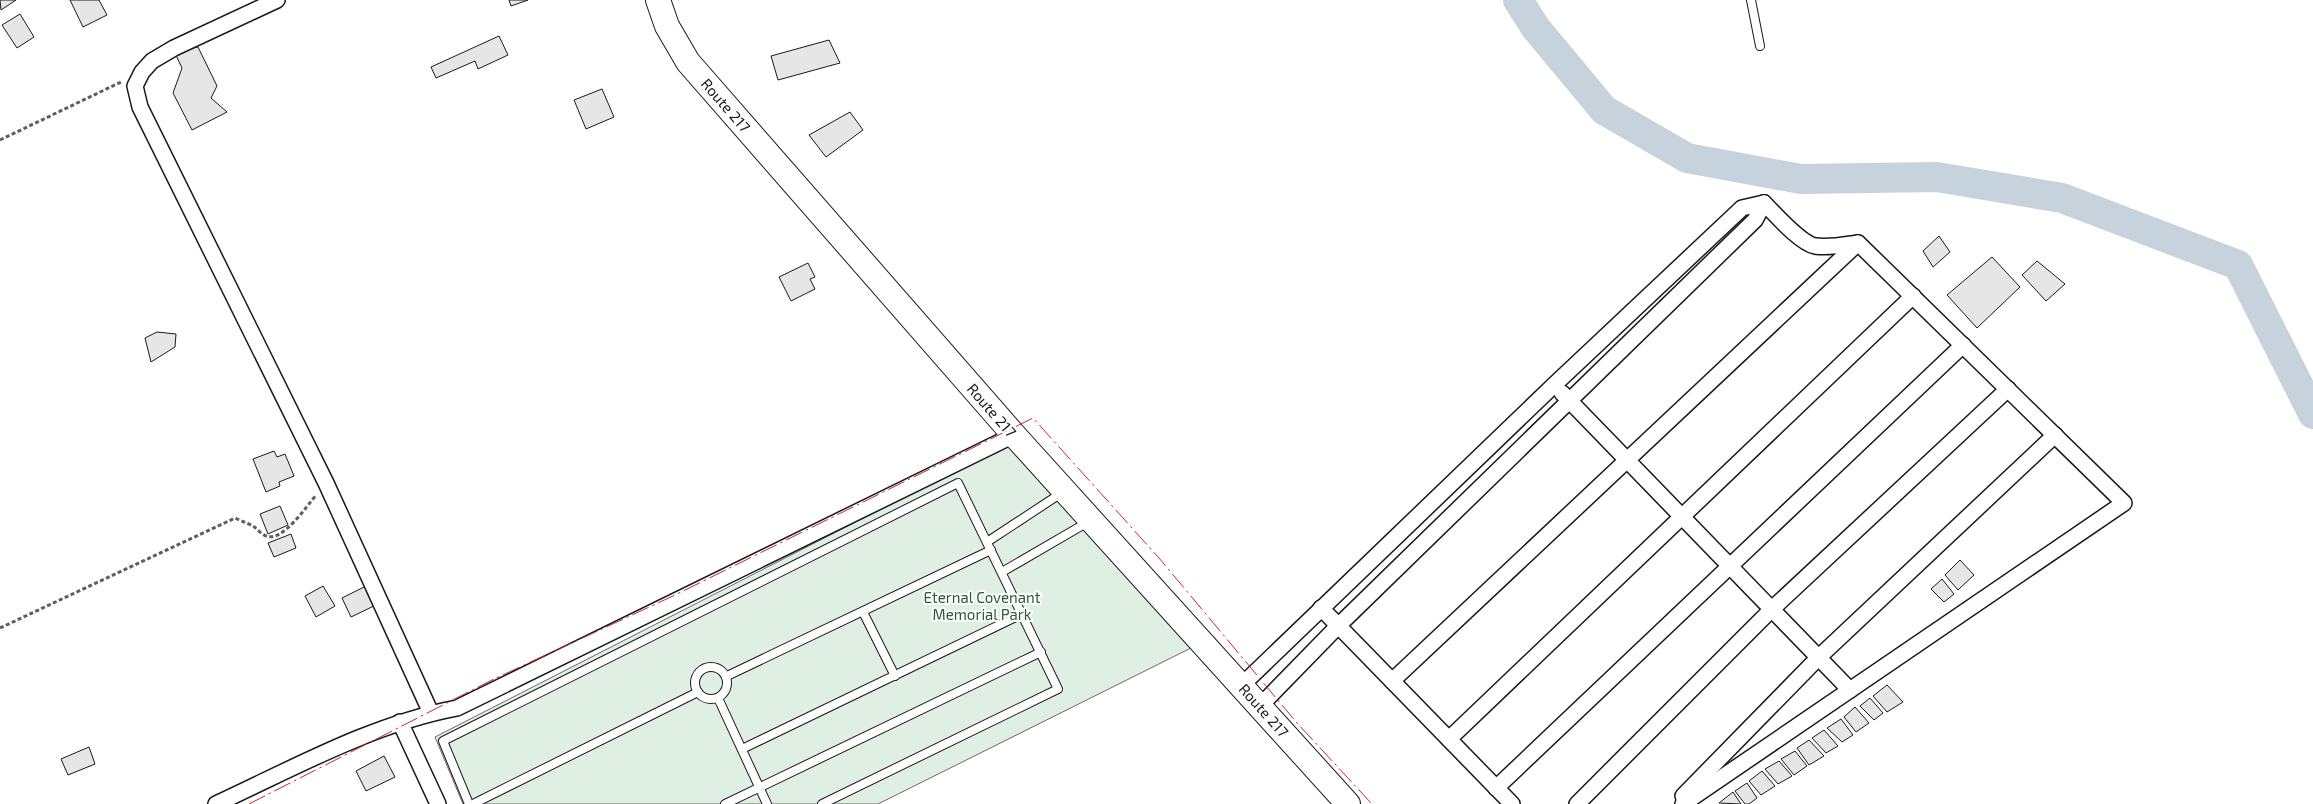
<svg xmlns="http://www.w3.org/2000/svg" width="2313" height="804" font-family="'Exo 2',sans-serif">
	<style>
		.green { fill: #e0efe3; stroke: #6a6a6a }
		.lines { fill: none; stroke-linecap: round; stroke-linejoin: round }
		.river { stroke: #c6d2dc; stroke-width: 30 }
		.building { fill: #e6e6e6; stroke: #1a1a1a }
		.service-casing { stroke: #1a1a1a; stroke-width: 10 }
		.minor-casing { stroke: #1a1a1a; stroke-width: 18 }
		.primary-casing { stroke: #1a1a1a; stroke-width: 26 }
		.path { stroke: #5f5f5f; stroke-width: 3; stroke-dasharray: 4 2.5; stroke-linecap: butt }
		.service { stroke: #fff; stroke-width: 8 }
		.minor { stroke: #fff; stroke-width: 15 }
		.primary { stroke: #fff; stroke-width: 24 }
		.power { stroke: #c62828; stroke-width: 1; stroke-dasharray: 18 4 2.5 4; stroke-linecap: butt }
		.labels { text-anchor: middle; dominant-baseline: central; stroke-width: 4; stroke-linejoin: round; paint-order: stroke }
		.street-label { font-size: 15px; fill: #1a1a1a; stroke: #fff }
		.park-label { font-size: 15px; fill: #2b5a34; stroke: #fff }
	</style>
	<rect width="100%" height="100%" fill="#fff"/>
	<!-- green -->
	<path class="green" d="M1014,441L1199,644L878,804H463L435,737Z"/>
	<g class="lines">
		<!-- river -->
		<path class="river" d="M1518,0L1535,27L1604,110L1687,158L1801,179L1937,177L2062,198L2238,265L2313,414"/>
	</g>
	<!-- building -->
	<g class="building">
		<path d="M0,0H16L1,10Z"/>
		<path d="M70,0H99L107,15L83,27Z"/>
		<path d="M509,0H528L511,6Z"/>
		<path d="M20,14L34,37L17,48L2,25Z"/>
		<path d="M499,36L508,55L478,69L475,61L436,78L431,67Z"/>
		<path d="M829,40L840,63L778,80L771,56Z"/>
		<path d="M198,47L217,86L211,98L227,112L192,130L173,93L182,68L174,51Z"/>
		<path d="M602,89L614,117L586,129L574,100Z"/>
		<path d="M850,112L863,130L826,157L809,135Z"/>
		<path d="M1939,236L1950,252L1933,267L1923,251Z"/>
		<path d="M1992,257L2020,287L1977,328L1947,295Z"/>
		<path d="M2037,261L2065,284L2046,301L2022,275Z"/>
		<path d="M808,263L815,277L810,279L815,289L791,301L779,277Z"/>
		<path d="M157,332L176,334L175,347L151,362L145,338Z"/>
		<path d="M274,451L277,457L285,454L294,476L279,482L280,486L266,492L253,459Z"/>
		<path d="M280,506L288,525L268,534L260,514Z"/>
		<path d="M291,534L296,548L274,557L268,543Z"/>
		<path d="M1960,560L1974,575L1958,590L1945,575Z"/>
		<path d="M1942,579L1954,594L1944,602L1931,589Z"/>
		<path d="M368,585L378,604L351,617L342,598Z"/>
		<path d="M323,586L335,606L316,617L305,596Z"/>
		<path d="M1887,685L1903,702L1887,712L1873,696Z"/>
		<path d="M1870,698L1883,713L1874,720L1860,706Z"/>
		<path d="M1855,707L1869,723L1856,732L1844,717Z"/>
		<path d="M1841,719L1853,735L1842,742L1827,728Z"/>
		<path d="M1824,730L1838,746L1826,753L1812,738Z"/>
		<path d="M1809,740L1824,756L1809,765L1797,748Z"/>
		<path d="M89,747L95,764L68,775L61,759Z"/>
		<path d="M1795,751L1807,766L1794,775L1781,759Z"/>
		<path d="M384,756L395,777L366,791L356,771Z"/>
		<path d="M1779,761L1792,776L1778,784L1765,769Z"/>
		<path d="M1762,771L1775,786L1761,795L1749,781Z"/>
		<path d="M1747,783L1757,798L1749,804H1745L1735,791Z"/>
		<path d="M1733,792L1741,804L1719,803Z"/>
	</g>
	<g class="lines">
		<defs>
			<g id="service">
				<path d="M1751,0L1760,46"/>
				<path d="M987,542L1063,492"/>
				<path d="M1002,572L1088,522"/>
				<path d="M863,612L895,676"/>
				<circle cx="711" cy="683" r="16"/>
				<path d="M727,676L991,550"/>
				<path d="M718,698L767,804"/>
				<path d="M742,749L1022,614"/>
				<path d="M469,804L443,741L958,483L1058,689L822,804"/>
				<path d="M473,804L698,692"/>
				<path d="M725,804L1041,652"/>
			</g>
			<g id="minor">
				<path d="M277,0L174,48L152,61L142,72L135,86L140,107L326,483L431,713"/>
				<path d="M1764,203C1775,214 1800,243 1815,246C1829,248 1844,245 1858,243"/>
				<path d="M1562,393L1850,690"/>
				<path d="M1321,608L1512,804"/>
				<path d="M1392,681L1858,243L2124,503L1683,804"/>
				<path d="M1242,685L1554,385L1742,208L1764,203"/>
				<path d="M1260,706L1338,626L1755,220L1764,203"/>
				<path d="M400,722L438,804"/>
				<path d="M1449,739L1913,296"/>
				<path d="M1496,788L1963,345"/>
				<path d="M1683,796L1819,657L2055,435"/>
				<path d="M216,804C294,768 372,724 457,708L1014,435"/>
				<path d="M1577,804L1772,609L2008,389"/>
			</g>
			<path id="primary" d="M658,0L667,26L688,62L1014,435L1348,804"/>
		</defs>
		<!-- service casing -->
		<use href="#service" class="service-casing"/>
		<!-- minor casing -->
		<use href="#minor" class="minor-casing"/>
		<!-- primary casing -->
		<use href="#primary" class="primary-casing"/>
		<!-- path -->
		<g class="path">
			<path d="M0,140L121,82"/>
			<path d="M0,628L235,518C241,521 247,523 253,526C257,529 261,534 266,536C282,543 307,506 316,495"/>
		</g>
		<!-- service -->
		<use href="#service" class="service"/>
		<!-- minor -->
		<use href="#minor" class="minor"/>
		<!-- primary -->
		<use href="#primary" class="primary"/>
		<!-- power -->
		<path class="power" d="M249,804L492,680L673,596L1033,418L1159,558L1297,723L1372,804"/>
	</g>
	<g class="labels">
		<!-- street labels -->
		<g class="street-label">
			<text transform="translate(726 105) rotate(49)">Route 217</text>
			<text transform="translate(992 410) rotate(49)">Route 217</text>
			<text transform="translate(1264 710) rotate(48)">Route 217</text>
		</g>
		<!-- park labels -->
		<g class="park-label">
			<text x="982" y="597">Eternal Covenant<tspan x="982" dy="17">Memorial Park</tspan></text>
		</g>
	</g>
</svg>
